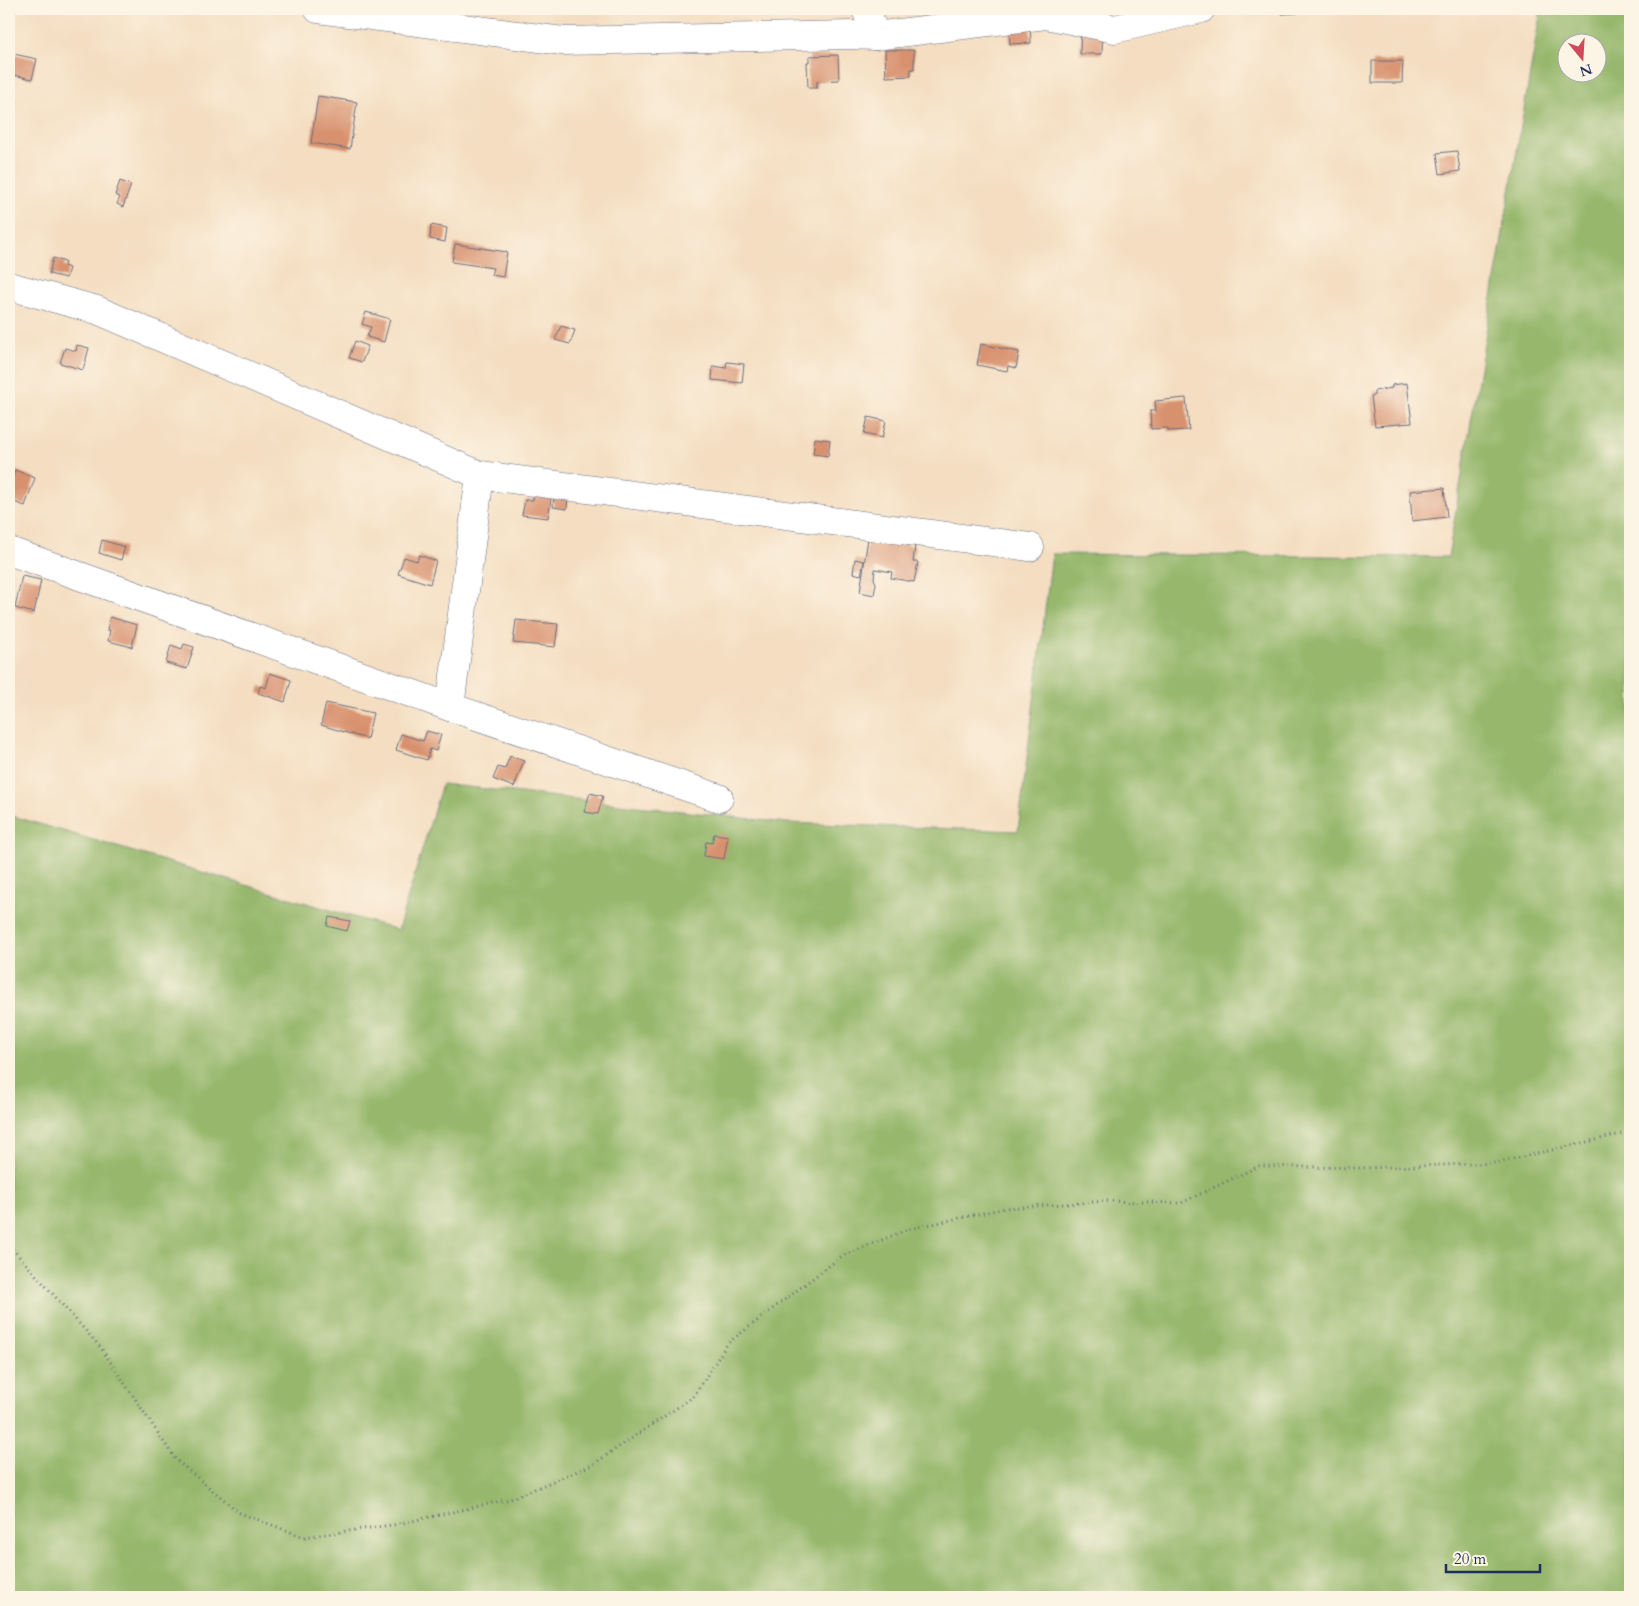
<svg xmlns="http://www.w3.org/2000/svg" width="1639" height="1606" font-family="Cardo,serif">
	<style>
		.forest { fill: #96b76c; stroke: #587365; fill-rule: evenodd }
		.building { fill: #d8916e }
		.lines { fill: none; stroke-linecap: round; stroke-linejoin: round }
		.minor-casing { stroke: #676c80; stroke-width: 29 }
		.path { stroke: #676c80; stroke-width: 3; stroke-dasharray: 1 4; stroke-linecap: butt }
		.minor { stroke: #fff; stroke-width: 28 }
	</style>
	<rect width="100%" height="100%" fill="#fcf5e5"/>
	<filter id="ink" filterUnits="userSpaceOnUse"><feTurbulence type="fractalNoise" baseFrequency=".02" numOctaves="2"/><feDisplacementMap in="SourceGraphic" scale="10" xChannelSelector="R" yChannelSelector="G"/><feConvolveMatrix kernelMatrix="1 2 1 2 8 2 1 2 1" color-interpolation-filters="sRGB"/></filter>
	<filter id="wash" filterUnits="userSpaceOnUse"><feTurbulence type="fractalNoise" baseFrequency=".0096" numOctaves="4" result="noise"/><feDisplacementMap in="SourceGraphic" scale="20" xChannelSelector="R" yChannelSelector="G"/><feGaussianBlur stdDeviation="1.12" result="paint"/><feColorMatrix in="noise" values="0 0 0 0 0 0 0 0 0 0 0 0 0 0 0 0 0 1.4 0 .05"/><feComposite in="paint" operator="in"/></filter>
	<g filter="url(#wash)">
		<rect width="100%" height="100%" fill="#f4ddc0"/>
		<!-- forest -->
		<path class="forest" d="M1541,9H1630V1597H9V815L398,930L442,784L787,823L1018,831L1052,554L1448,557ZM1566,42H1596V72H1566Z"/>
		<g id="blocks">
			<!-- building -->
			<g class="building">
				<path d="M1008,9L1030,25L1031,43L1010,44Z"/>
				<path d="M1282,9H1297V13L1282,14Z"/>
				<path d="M1081,20L1103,22L1102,54H1080Z"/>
				<path d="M885,50H914V69H911V76L886,77Z"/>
				<path d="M9,53L37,59L32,79L9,74Z"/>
				<path d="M838,55L839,80L817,81V88H808L807,62H809V56Z"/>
				<path d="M1372,61H1403L1402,83H1372Z"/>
				<path d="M318,96L357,102L350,149L311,143Z"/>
				<path d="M9,99L16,101L12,115L9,114Z"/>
				<path d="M1457,151L1460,171L1440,174L1437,153Z"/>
				<path d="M120,181L131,185L123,207L117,204L120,197L115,195Z"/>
				<path d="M431,225L447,228L445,242L430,239Z"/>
				<path d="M455,244L507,252L503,277L491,275L493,268L452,262Z"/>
				<path d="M53,258L65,262L64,266L69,268L66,278L49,274Z"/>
				<path d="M366,312L390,319L384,342L367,337L371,327L362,324Z"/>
				<path d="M561,326L575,330L570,344L555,340Z"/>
				<path d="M355,341L368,346L362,362L349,358Z"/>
				<path d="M981,344L1019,352L1016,368L1008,366L1007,371L977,365Z"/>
				<path d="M77,345L89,348L83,370L60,363L65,348L76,351Z"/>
				<path d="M727,362L744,364L742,383L712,380L713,366L726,368Z"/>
				<path d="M1407,383L1412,423L1375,426L1371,396H1374V391L1392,388V385Z"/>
				<path d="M1186,398L1189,430L1168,431V428L1151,429L1150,411H1156L1155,401Z"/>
				<path d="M868,417L886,421L882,438L864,434Z"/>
				<path d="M815,438L830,440L828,456L813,454Z"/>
				<path d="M15,470L35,478L25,506L14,502V500L9,498V476L13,478Z"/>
				<path d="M535,483L553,486L548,518L522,515L525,500H533Z"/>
				<path d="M1444,488L1447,517L1412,521L1410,491Z"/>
				<path d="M554,493L568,495L567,509L553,507Z"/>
				<path d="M868,538L915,546L913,562H918L914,582L891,578L892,572L875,569L874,579L876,583L874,595L860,592Z"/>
				<path d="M102,540L125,547L121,560L99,553Z"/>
				<path d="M419,555L436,561L430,584L398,574L404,557L417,561Z"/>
				<path d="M855,559L864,561L861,575L853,573Z"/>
				<path d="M22,576L41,580L34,613L15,608Z"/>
				<path d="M110,617L137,625L132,647L108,641L110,630H107Z"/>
				<path d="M516,620L558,624L555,647L513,643Z"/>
				<path d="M184,644L194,647L187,669L166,663L171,645L182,649Z"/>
				<path d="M270,673L291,680L285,702L258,693L260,686L266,688Z"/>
				<path d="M326,703L373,713L367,739L321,725Z"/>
				<path d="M427,731L441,735L436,751L430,749L427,760L396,750L401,734L423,741Z"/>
				<path d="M510,756L524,761L514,787L493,779L498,767L505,769Z"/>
				<path d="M590,793L603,796L598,814L584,812Z"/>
				<path d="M714,834L728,836L724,859L704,856L706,842L712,843Z"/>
				<path d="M329,917L350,921L347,931L327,926Z"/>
			</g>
		</g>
	</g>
	<g filter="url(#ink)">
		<use href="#blocks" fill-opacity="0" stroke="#676c80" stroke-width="1"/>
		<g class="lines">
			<defs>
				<g id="minor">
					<path d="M318,9L563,41L851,35L875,36"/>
					<path d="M866,9L875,36L1046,15"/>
					<path d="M1045,9L1046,15L1115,29L1201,9"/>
					<path d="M9,286L97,310L480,475L1030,547"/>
					<path d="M9,551L450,707L480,475"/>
					<path d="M450,707L719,798"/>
				</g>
			</defs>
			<!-- minor casing -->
			<use href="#minor" class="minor-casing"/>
			<!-- path -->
			<path class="path" d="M9,1245L101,1348L176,1460L240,1513L304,1537L399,1524L510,1499L592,1465L693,1397L728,1343L842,1256L909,1229L1006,1208L1107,1201L1181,1203L1259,1166L1360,1168L1496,1163L1630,1132"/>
			<!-- minor -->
			<use href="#minor" class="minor"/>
		</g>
	</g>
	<!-- margin -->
	<rect width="1639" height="1606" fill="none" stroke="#fcf5e5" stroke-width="30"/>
	<!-- north arrow -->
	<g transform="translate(1582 58) rotate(162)"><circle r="24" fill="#fcf5e5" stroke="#a2a6af"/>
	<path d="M0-4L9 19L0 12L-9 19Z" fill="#d1495b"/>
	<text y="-8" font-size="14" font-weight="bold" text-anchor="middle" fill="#1b2f5e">N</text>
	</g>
	<!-- scale -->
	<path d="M1446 1564v8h94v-8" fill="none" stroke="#1b2f5e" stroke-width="2.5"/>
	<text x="1454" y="1564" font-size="15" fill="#1b2f5e" stroke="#fcf5e5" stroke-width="4" paint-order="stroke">20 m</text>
</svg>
